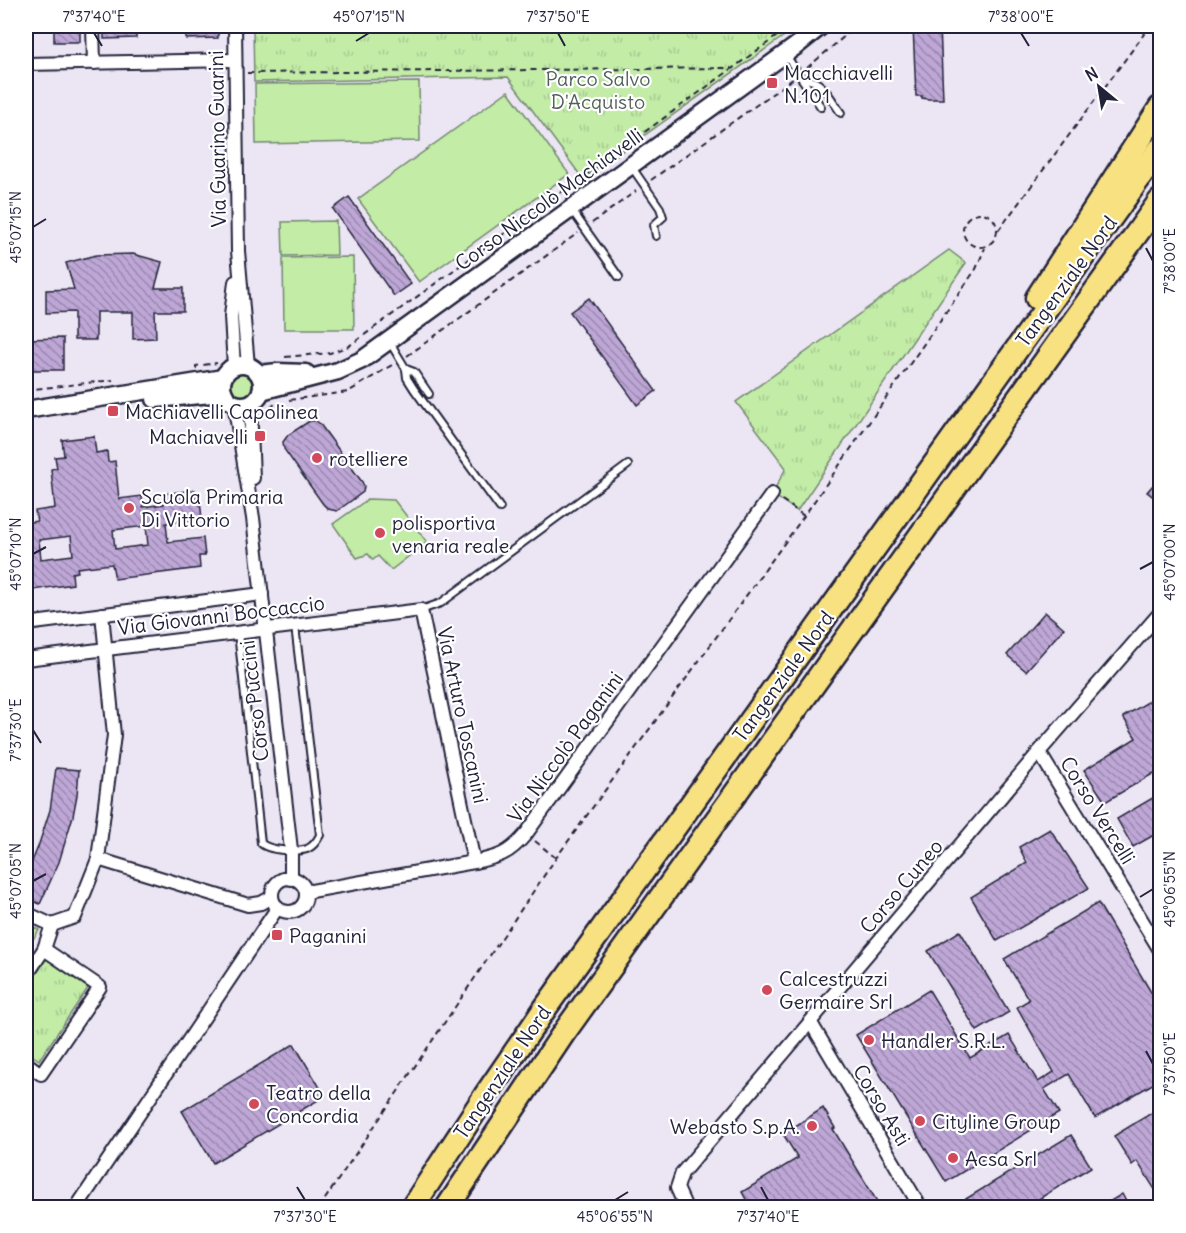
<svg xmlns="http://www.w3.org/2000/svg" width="1186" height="1233" font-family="Delius,sans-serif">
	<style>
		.grass { fill: url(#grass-tufts); stroke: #728771; stroke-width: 1.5 }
		.garden { fill: #c3eca7; stroke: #728771; stroke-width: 1.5 }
		.building { fill: url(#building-back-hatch); stroke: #22223b; stroke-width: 1.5; fill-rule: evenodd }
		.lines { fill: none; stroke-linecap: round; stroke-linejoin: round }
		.lane-casing { stroke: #22223b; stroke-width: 10 }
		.street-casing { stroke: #22223b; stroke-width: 16 }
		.secondary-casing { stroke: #22223b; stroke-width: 21 }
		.highway-casing { stroke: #22223b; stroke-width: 27 }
		.path { stroke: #22223b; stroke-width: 2; stroke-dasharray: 6 4.5; stroke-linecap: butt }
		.lane { stroke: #fff; stroke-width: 6 }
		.street { stroke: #fff; stroke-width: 12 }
		.secondary { stroke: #fff; stroke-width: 16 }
		.highway { stroke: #f8e181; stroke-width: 22 }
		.ticks { fill: none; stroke: #22223b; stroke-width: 2 }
		.poi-dot { fill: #d1495b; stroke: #fff; stroke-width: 2 }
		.labels { text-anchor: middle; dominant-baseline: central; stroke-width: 4.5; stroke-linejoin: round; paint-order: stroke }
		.poi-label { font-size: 20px; fill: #22223b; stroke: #fff; text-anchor: start }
		.park-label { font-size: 20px; fill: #525f5b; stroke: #fff }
		.street-label { font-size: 20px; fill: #22223b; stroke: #fff }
		.neatline { fill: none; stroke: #22223b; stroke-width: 2 }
		.ticks-label { font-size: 15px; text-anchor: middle; fill: #22223b }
	</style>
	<defs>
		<pattern id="grass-tufts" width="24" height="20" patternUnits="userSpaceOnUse" patternTransform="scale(1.5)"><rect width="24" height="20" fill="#c3eca7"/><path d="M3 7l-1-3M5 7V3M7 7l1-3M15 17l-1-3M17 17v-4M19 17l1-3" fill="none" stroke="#a7ca91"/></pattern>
		<pattern id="building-back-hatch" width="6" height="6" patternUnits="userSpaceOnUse" patternTransform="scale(1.5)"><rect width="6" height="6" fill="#bea7d6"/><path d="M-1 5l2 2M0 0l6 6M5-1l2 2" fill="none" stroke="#9a88af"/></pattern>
	</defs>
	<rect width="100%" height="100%" fill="#ece5f3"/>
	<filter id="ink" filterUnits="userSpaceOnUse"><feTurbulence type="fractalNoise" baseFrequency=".0167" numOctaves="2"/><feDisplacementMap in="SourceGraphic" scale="12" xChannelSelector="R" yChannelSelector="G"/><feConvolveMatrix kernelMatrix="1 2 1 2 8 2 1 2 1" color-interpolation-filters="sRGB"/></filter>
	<g filter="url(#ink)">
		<!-- grass -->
		<g class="grass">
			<path d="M253,26H798L583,179L508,77L254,82Z"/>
			<path d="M949,250L966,263L797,511L772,494L786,468L736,402Z"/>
			<path d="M26,924L39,930L26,950Z"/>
			<path d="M46,959L88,988L39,1060L26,1051V990Z"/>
		</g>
		<!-- garden -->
		<g class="garden">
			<path d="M419,82L420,141L256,144L255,84Z"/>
			<path d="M508,91L569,174L419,282L358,199Z"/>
			<path d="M336,221L337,255L283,256L282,222Z"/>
			<path d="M353,257L354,329H284L283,258Z"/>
			<circle cx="242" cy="385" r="13"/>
			<path d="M368,499L394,500L427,542L391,570L378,556L373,560L368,554L357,558L333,524Z"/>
		</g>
		<!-- building -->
		<g class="building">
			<rect x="54" y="26" width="26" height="16"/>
			<path d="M104,26H136V38L104,39Z"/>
			<path d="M186,26H218V38L186,39Z"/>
			<path d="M913,26H940L943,99H928L922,98V96H916Z"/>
			<path d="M349,197L411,284L394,296L333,209Z"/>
			<path d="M133,254L162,262L155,288H183V311H155L156,338L133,339V312H96V340H74V312L46,313V290L74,289L66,263L96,255Z"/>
			<path d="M589,298L656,391L637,405L570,312Z"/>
			<path d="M63,338V370H26V339Z"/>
			<path d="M315,420L320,424L362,482L364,486L363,492L337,511L328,509L323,504L284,449L283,442L288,435L308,422Z"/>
			<path d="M94,436L96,453L107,451L108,462L115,461L119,499L142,496L143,507L164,504L163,494L195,490L197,500H200L202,519L166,523L168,542L203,538L205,556H199L200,568L115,579L112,564L77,568L78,572L72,573L73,584L26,591V523L37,521L35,511L55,508L51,469L57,468L55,457L64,456L62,440ZM146,526L148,545L115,549L113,530ZM71,536L73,555L41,559L39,540Z"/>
			<path d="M1161,476V503L1147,492Z"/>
			<path d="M1045,612L1064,628L1026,671L1007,655Z"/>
			<path d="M1151,700L1161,715V769L1105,802L1084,770L1136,738L1123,717Z"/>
			<path d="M56,768L79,770L77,795L73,816L59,862L40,904L26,898V876L38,847L50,810Z"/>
			<path d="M1161,793V831L1133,847L1117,819Z"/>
			<path d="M1050,829L1089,888L997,941L971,897L1027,863L1019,847Z"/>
			<path d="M1098,903L1161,1009V1079L1095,1118L1069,1074L1044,1089L1059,1113L946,1182L856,1035L929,990L970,1058L1009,1035L1038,1082L1054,1072L1017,1007L1029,1000L1004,959Z"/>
			<path d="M960,931L1009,1012L977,1031L928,951Z"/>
			<path d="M294,1044L325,1096L213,1163L182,1111Z"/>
			<path d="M1161,1107V1199L1137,1161L1132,1165L1114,1136Z"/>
			<path d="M823,1108L835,1128L833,1129L881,1208H751L742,1192L798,1158L783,1134Z"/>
			<path d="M1071,1135L1091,1167L1024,1208H951Z"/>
			<path d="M1122,1194L1130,1208H1099Z"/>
		</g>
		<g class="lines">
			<defs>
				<g id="lane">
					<path d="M785,54L821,107"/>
					<path d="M802,79C822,78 830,98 841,113"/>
					<path d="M631,166L660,208L663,217L654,225L656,236"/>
					<path d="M571,209L619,277"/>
					<path d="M389,341L406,369L407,378L414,389L500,508"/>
					<path d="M406,369L414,372L429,394"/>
					<path d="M421,610L441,603L628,465"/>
					<path d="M238,633L261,843C268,851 298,852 307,849C314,846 317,841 320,835L295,626"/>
				</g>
				<g id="street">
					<path d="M93,26L94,63"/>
					<path d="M235,26L238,251L248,366"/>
					<path d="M26,64L235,60"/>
					<path d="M234,367L231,316L235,282"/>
					<path d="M234,403L253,518L291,850V879"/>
					<path d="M250,404L253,478"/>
					<path d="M26,624L262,594"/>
					<path d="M26,659L421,610L474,862"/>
					<path d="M1039,752L1160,950"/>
					<path d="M98,859L248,905L261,903L272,897"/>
					<circle cx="289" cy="895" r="17"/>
					<path d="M306,892L474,862C499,857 509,854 526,834L772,494"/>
					<path d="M26,913L52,925L75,917L98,859L114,735L102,614"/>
					<path d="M44,949L52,925"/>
					<path d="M26,976L44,949L100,987L41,1074L26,1063"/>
					<path d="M811,1023L921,1208"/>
					<path d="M76,1208L278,907"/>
					<path d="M686,1208L677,1188L682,1173L1039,752L1160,613"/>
				</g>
				<g id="secondary">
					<circle cx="242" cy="385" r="20"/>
					<path d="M259,374L278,372L306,373"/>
					<path d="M261,391L338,371L362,360L796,46L821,26"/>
					<path d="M155,399L224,393"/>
					<path d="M26,410L223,378"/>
				</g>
				<g id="highway">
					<path d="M1037,298L1160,108"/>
					<path d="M412,1208L485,1096L546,1007L1160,149"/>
					<path d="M447,1208L563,1034L1160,201"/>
				</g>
			</defs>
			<!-- lane casing -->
			<use href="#lane" class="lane-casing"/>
			<!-- street casing -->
			<use href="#street" class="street-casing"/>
			<!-- secondary casing -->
			<use href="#secondary" class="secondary-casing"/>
			<!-- highway casing -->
			<use href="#highway" class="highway-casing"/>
			<!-- path -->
			<g class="path">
				<path d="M807,68L846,35L851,26"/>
				<path d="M247,73L731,68"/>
				<path d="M651,180L793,79"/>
				<circle cx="980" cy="230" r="17"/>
				<path d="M592,223L636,191"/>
				<path d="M998,231L1150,26"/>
				<path d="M407,356L578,233"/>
				<path d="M285,357L330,353L349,346L791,26"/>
				<path d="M196,369V366L217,363"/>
				<path d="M26,390L113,380"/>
				<path d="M289,400L348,392L392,365"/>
				<path d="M262,415L276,403"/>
				<path d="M782,500L804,516"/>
				<path d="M535,841L556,858"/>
				<path d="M319,1208L556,858L804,516L976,269L985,248"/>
			</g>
			<!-- lane -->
			<use href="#lane" class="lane"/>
			<!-- street -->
			<use href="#street" class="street"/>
			<!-- secondary -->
			<use href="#secondary" class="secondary"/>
			<!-- highway -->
			<use href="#highway" class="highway"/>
		</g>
	</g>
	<!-- ticks -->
	<path class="ticks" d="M94,33L102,46M558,33L565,46M1021,33L1029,46M356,41L369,33M33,227L46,219M1146,248L1153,261M33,554L46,547M1140,569L1153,562M33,730L41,743M33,881L46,874M1140,897L1153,889M1146,1051L1153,1064M297,1187L305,1200M761,1187L768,1200M615,1200L628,1192"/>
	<!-- markers -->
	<g class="poi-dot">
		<rect x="766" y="77" width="12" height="12" rx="3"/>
		<rect x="107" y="405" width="12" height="12" rx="3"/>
		<rect x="254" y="430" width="12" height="12" rx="3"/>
		<circle cx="317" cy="458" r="6"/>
		<circle cx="129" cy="508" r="6"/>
		<circle cx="380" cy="533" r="6"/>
		<rect x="271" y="929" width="12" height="12" rx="3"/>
		<circle cx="767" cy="990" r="6"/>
		<circle cx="869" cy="1040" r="6"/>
		<circle cx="254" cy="1104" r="6"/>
		<circle cx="920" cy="1121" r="6"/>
		<circle cx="812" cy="1126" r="6"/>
		<circle cx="953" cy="1158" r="6"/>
	</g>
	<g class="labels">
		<!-- poi labels -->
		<g class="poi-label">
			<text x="784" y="72">Macchiavelli<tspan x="784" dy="23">N.101</tspan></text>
			<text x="125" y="411">Machiavelli Capolinea</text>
			<text x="248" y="436" text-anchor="end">Machiavelli</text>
			<text x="329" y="458">rotelliere</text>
			<text x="141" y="496">Scuola Primaria<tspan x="141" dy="23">Di Vittorio</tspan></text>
			<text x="392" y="522">polisportiva<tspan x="392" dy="23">venaria reale</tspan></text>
			<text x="289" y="935">Paganini</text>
			<text x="779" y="978">Calcestruzzi<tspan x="779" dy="23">Germaire Srl</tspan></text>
			<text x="881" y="1040">Handler S.R.L.</text>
			<text x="266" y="1092">Teatro della<tspan x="266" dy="23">Concordia</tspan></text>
			<text x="932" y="1121">Cityline Group</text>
			<text x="800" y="1126" text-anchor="end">Webasto S.p.A.</text>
			<text x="965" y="1158">Acsa Srl</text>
		</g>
		<!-- park labels -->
		<g class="park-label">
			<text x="598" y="78">Parco Salvo<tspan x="598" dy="23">D'Acquisto</tspan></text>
		</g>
		<!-- street labels -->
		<g class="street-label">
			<text transform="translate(217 139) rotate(-91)">Via Guarino Guarini</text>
			<text transform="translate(549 199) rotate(-36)">Corso Niccolò Machiavelli</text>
			<text transform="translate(1066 281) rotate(-54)">Tangenziale Nord</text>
			<text transform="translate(221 615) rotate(-7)">Via Giovanni Boccaccio</text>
			<text transform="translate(783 676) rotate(-54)">Tangenziale Nord</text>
			<text transform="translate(254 701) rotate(-97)">Corso Puccini</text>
			<text transform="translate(463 715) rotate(78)">Via Arturo Toscanini</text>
			<text transform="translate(565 747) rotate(-54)">Via Niccolò Paganini</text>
			<text transform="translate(1098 810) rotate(58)">Corso Vercelli</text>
			<text transform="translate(901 886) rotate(-50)">Corso Cuneo</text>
			<text transform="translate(502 1072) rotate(-56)">Tangenziale Nord</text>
			<text transform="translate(882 1105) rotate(59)">Corso Asti</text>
		</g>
	</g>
	<!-- margin -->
	<rect width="1186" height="1233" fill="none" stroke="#fff" stroke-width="66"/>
	<!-- north arrow -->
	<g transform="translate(1099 87) rotate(330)" stroke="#ffffff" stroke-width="4.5" paint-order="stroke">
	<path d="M0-4.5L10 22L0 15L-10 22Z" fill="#22223b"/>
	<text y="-9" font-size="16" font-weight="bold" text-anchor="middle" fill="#22223b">N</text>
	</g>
	<rect x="33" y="33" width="1120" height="1167" class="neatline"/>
	<g class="ticks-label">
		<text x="94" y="22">7°37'40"E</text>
		<text x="369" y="22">45°07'15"N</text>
		<text x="558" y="22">7°37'50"E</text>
		<text x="1021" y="22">7°38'00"E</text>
		<text transform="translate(16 227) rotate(-90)" y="5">45°07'15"N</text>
		<text transform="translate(1170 261) rotate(-90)" y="5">7°38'00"E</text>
		<text transform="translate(16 554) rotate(-90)" y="5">45°07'10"N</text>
		<text transform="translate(1170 562) rotate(-90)" y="5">45°07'00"N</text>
		<text transform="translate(16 730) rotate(-90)" y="5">7°37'30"E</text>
		<text transform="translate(16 881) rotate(-90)" y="5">45°07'05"N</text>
		<text transform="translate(1170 889) rotate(-90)" y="5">45°06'55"N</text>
		<text transform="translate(1170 1064) rotate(-90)" y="5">7°37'50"E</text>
		<text x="305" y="1222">7°37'30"E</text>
		<text x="615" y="1222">45°06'55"N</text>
		<text x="768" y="1222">7°37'40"E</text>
	</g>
</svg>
